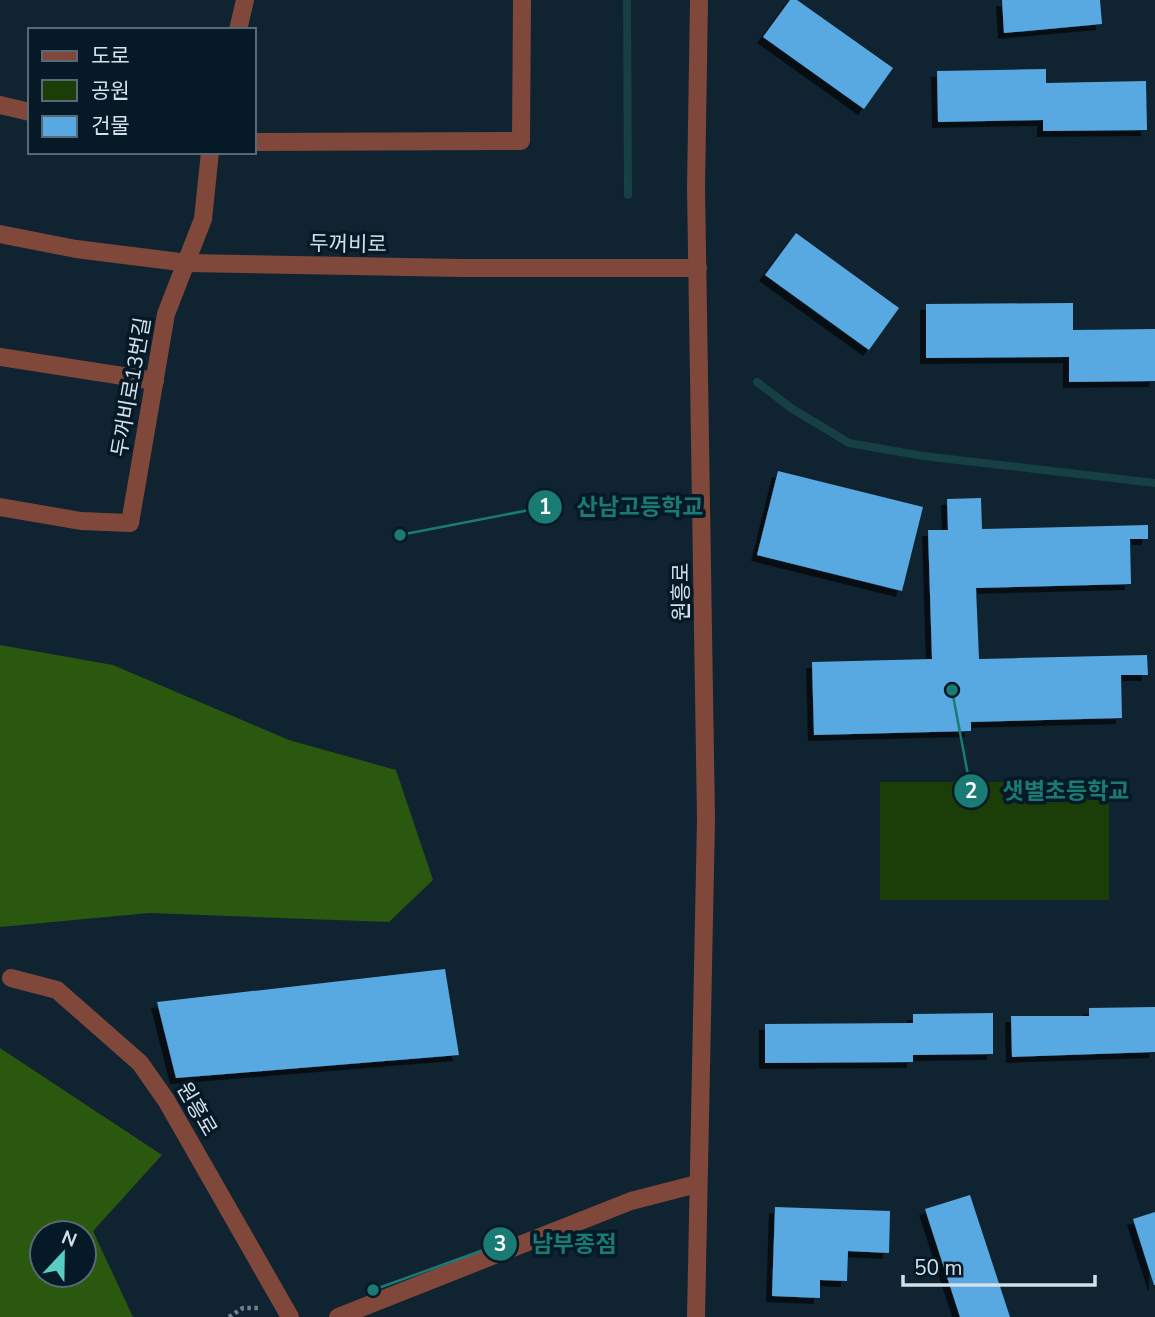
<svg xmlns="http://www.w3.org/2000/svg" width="1155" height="1317" font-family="'Nunito Sans','Noto Sans KR',sans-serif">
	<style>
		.green { fill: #1b3d07 }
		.forest { fill: #2a580e; fill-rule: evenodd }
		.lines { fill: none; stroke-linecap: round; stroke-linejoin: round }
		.stream { stroke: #174044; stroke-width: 8 }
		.building { fill: #58a9e1; filter: url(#shadow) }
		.path { stroke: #72828e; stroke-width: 4.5; stroke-dasharray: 3.5 3.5; stroke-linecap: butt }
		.minor { stroke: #7f483a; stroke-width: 18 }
		.labels { text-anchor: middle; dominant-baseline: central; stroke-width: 7; stroke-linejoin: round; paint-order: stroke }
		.street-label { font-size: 21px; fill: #d4e0e9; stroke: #061927 }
		.leader { fill: none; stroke: #197b74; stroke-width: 2.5 }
		.callout-dot { fill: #197b74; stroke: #061927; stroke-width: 2.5 }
		.mark-label { font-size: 21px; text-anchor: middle; font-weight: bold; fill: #fff }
		.callout-label { font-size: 23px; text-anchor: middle; font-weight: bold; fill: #197b74; stroke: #061927; stroke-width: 7; stroke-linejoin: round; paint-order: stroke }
	</style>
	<defs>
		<filter id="shadow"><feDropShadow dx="-6" dy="6" stdDeviation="0" flood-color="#0009"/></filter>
	</defs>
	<rect width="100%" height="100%" fill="#0f2331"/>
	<!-- green -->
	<rect class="green" x="880" y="782" width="229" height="118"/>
	<!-- forest -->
	<g class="forest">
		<path d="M0,645L113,665L289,740L396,770L433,880L389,922L149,913L0,927Z"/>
		<path d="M0,1048L162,1155L93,1231L133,1317H0ZM42,1233H84V1275H42Z"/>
	</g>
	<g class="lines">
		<!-- stream -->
		<g class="stream">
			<path d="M627,0L628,195"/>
			<path d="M757,382L791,408L849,443L923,456L1155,483"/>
		</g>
	</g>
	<!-- building -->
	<g class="building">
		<path d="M790,0H797L893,68L864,109L763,37Z"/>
		<path d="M1002,0H1100L1102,24L1004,33Z"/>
		<path d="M1046,69V83L1146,81L1147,130L1043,131V120L938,122L937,71Z"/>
		<path d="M796,233L899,308L869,350L765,275Z"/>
		<path d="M1073,303V330L1155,329V381L1069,382V357L926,358V304Z"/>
		<path d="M778,471L923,507L902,591L757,555Z"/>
		<path d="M981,498L982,529L1148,525V539H1130L1131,584L976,588L979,659L1147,655L1148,675H1121L1122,718L971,722V731L814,735L812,662L932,659L928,530H948L947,499Z"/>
		<path d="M445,969L459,1055L176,1078L157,1002Z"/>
		<path d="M1155,1007V1052L1012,1057L1011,1016H1089V1008Z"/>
		<path d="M993,1013V1054L913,1055V1062L765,1063V1024L913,1023V1014Z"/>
		<path d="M970,1195L1010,1317H960L925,1209Z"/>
		<path d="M775,1207L890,1211L889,1253L848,1251L847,1281L820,1280V1298L772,1296Z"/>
		<path d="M1155,1212V1285H1154L1133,1219Z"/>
	</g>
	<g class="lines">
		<!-- path -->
		<path class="path" d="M229,1317L243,1308H261"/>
		<!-- minor -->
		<g class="minor">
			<path d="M238,30L245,0"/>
			<path d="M0,105L30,112"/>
			<path d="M254,142L521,141L522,0"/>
			<path d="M0,234L76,249L188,263L462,268H698"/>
			<path d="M0,357L155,381"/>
			<path d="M0,507L81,521L130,523L166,314L203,219L210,152"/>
			<path d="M11,978L57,990L140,1063L166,1100L290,1317"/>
			<path d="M338,1317L631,1201L697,1184"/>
			<path d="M696,1317L706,819L696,188L699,0"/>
		</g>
	</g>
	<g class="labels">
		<!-- street labels -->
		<g class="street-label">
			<text transform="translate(348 244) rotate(1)">두꺼비로</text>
			<text transform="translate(131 387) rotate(-80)">두꺼비로13번길</text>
			<text transform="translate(681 592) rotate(-90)">원흥로</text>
			<text transform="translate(197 1109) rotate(60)">원흥로</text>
		</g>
	</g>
	<!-- callouts -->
	<path class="leader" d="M400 535L545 507M952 690L971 791M373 1290L500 1244"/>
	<g class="callout-dot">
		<circle cx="400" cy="535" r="7"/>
		<circle cx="952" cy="690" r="7"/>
		<circle cx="373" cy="1290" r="7"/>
		<circle cx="545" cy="507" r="18"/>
		<circle cx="971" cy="791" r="18"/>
		<circle cx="500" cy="1244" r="18"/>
	</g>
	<g class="mark-label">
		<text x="545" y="514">1</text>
		<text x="971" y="798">2</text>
		<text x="500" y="1251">3</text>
	</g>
	<g class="callout-label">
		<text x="640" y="515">산남고등학교</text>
		<text x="1066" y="799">샛별초등학교</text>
		<text x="574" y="1252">남부종점</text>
	</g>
	<!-- legend -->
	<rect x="28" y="28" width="228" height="126" fill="#061927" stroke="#586975" stroke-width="2"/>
	<rect x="42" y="51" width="35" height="10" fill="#7f483a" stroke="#586975" stroke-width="2"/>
	<text x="91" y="63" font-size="21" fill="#d4e0e9">도로</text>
	<rect x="42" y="80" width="35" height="21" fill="#1b3d07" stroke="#586975" stroke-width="2"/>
	<text x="91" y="98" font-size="21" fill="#d4e0e9">공원</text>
	<rect x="42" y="116" width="35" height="21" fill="#58a9e1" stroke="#586975" stroke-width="2"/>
	<text x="91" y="133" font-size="21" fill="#d4e0e9">건물</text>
	<!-- north arrow -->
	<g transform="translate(63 1254) rotate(22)"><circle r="33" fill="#061927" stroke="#586975" stroke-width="2"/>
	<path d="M0-5L12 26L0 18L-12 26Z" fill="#57cec2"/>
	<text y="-10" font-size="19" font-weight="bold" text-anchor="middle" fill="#d4e0e9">N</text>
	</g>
	<!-- scale -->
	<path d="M903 1275v10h192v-10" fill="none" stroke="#d4e0e9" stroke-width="3.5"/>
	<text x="914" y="1275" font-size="21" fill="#d4e0e9" stroke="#061927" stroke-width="5" paint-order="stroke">50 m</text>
</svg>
